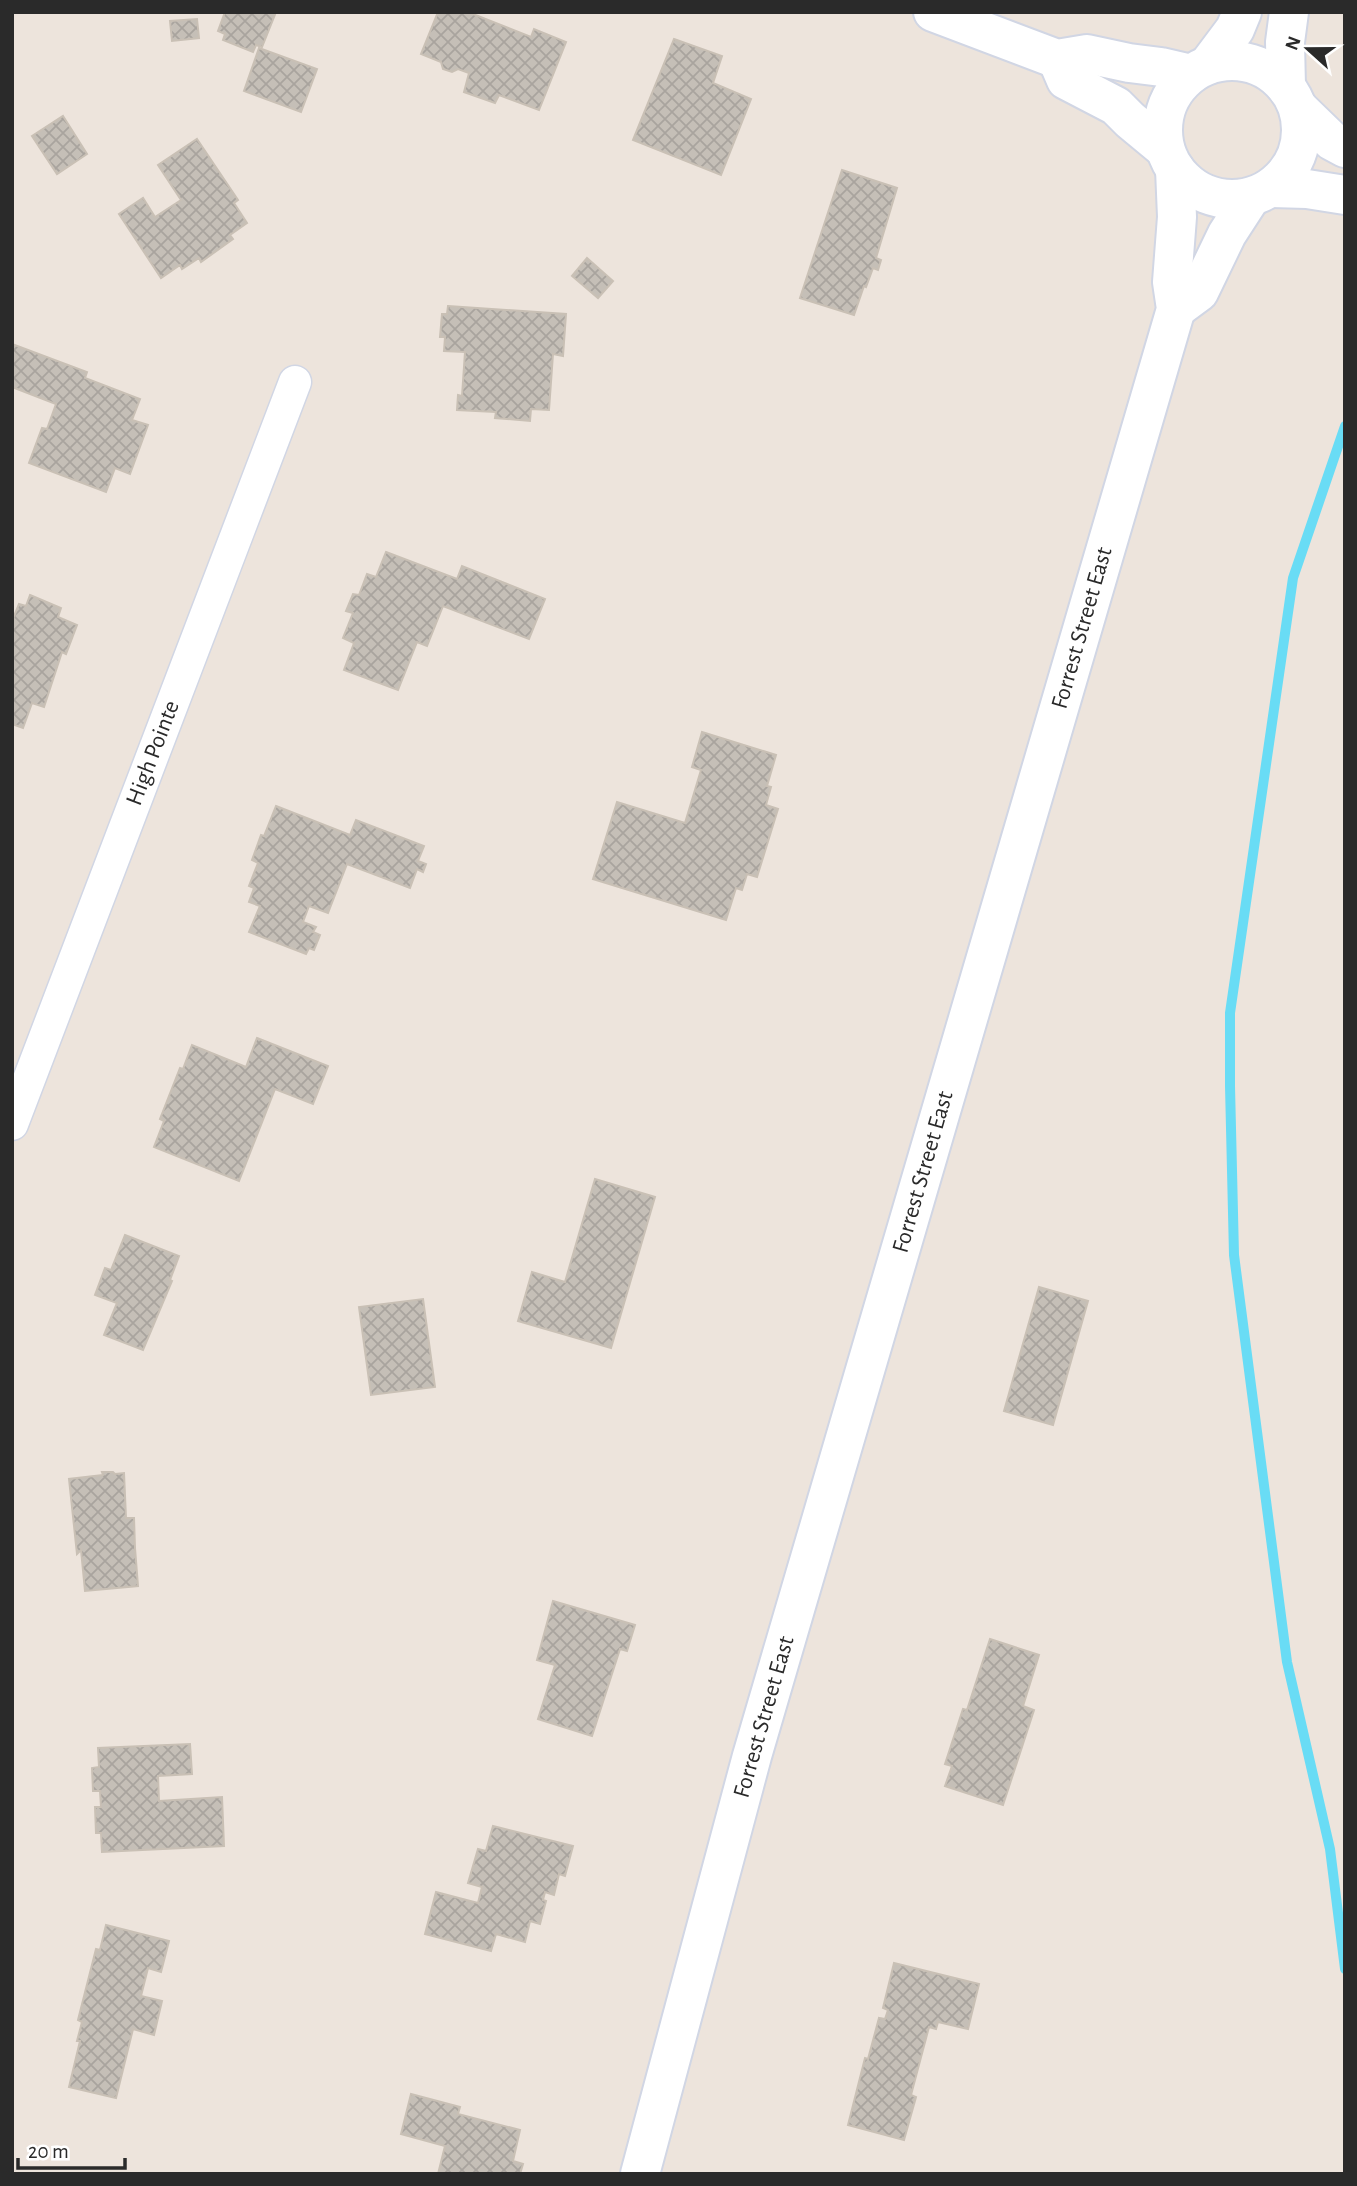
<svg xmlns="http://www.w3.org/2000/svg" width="1357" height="2186" font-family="'Alegreya Sans',sans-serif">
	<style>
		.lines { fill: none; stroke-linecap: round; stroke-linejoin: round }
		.stream { stroke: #69dcf5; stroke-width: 10 }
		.building { fill: url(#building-cross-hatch); stroke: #c9c0b5; stroke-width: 2 }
		.street-casing { stroke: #d1d6e4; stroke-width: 35 }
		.secondary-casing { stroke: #d1d6e4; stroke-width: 42 }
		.street { stroke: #fff; stroke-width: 32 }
		.secondary { stroke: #fff; stroke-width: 38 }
		.labels { text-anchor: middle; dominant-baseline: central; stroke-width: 6; stroke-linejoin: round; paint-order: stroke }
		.street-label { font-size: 24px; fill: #2a2a2a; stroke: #fff }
	</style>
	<defs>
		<pattern id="building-cross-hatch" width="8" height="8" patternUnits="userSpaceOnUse" patternTransform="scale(1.75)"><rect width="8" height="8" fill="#c5bfb7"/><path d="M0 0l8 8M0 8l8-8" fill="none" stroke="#a9a49e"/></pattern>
	</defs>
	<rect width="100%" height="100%" fill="#ede4dc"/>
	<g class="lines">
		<!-- stream -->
		<path class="stream" d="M1345,426L1293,578L1230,1013V1086L1234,1255L1287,1662L1330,1849L1345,1969"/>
	</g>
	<!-- building -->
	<g class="building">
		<path d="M225,12H276L262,47L256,45L253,52L223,40L225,34L218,31Z"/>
		<path d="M438,12H468L531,37L534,29L566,42L539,110L499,95L495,103L464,92L469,73L458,69L452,72L443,69L441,62L421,54Z"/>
		<path d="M197,19L199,38L172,41L170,21Z"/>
		<path d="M674,39L722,56L713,83L751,99L721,175L633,140Z"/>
		<path d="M259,48L317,69L301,112L244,91Z"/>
		<path d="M63,116L87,154L57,174L32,136Z"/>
		<path d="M197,139L238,200L234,203L247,223L230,235L233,239L201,262L199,258L182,269L180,265L161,278L119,214L143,198L155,217L181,200L158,165Z"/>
		<path d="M842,170L897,188L876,258L881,260L878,270L873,268L866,287L864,286L854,315L800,298Z"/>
		<path d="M587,258L613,281L598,298L572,276Z"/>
		<path d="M448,306L566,314L563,356L553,354L549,410L531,409L530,421L495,418L496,412L457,410L458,395L462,396L465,352L444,351L445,337H440L442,314H447Z"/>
		<path d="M12,344L87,372L85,378L140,399L132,420L148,425L130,474L115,468L106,492L29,463L42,428L47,429L56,404L12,387Z"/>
		<path d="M386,552L457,579L462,566L545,599L529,639L443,606L427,646L417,642L398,690L344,670L354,643L343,638L353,613L346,611L353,594L359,595L367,574L376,577Z"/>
		<path d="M30,595L61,608L58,617L77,625L66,654L62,652L44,707L32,703L23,728L12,724V621L19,604L26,606Z"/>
		<path d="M702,732L776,755L767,786L771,787L766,805L778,809L757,877L747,874L742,890L736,888L726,920L593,879L617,802L685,823L701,770L692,767Z"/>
		<path d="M276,806L350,835L356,820L424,846L418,861L426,864L423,872L417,869L410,888L347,864L328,913L309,906L303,922L316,927L313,932L320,935L314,950L309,948L306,954L249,932L260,906L249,902L254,888L249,886L258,863L252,860L261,835L264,836Z"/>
		<path d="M257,1038L328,1066L313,1104L275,1089L239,1181L154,1147L164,1121L160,1119L180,1068L183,1069L192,1045L246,1067Z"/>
		<path d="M595,1179L655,1197L611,1348L518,1321L532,1272L565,1282Z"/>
		<path d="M125,1235L179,1256L170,1280L172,1281L143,1350L104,1335L117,1303L95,1295L105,1268L111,1270Z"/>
		<path d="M1039,1287L1088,1301L1053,1425L1004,1411Z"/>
		<path d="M423,1299L435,1387L371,1395L359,1307Z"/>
		<path d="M102,1472H113L115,1474L124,1473L126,1518H134L135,1548L138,1586L85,1591L81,1550L77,1554L69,1479L103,1475Z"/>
		<path d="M553,1601L635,1625L627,1651L620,1649L592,1736L538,1719L555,1665L537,1660Z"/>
		<path d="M990,1639L1039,1655L1023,1706L1034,1710L1003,1805L945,1786L952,1766L945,1764L963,1709L967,1710Z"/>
		<path d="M190,1744L192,1774L158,1776L159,1801L222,1797L224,1846L102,1852L101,1833H96L95,1807H101L100,1791H93L92,1768L99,1767L98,1748Z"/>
		<path d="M493,1826L573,1846L565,1876L559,1874L554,1895L545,1892L543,1900L546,1901L540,1924L530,1921L525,1942L496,1934L491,1951L425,1934L436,1892L478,1903L482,1887L468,1883L478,1849L486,1851Z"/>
		<path d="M106,1925L169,1941L161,1972L148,1968L141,1996L162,2001L154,2035L133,2029L116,2098L69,2087L80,2041H77L82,2022L78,2020L96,1949L100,1950Z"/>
		<path d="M894,1963L979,1984L968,2029L938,2022L936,2029L929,2027L911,2095L916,2097L904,2140L848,2125L865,2058L868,2059L879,2018L885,2019L888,2010L883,2008Z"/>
		<path d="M411,2094L460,2107L458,2114L520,2130L513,2161L523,2164L520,2174H438L445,2146L401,2134Z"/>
	</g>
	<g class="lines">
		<defs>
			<path id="street" d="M12,1124L295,382"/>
			<g id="secondary">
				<path d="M933,12L1057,59L1087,54L1129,63L1161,67L1191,74"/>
				<path d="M1057,59L1066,80L1116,106L1130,120L1165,149"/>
				<circle cx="1232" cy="130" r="69"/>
				<path d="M1208,65L1235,29L1242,12"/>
				<path d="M1286,87L1285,42L1289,12"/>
				<path d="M1298,108L1332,141L1345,148"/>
				<path d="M1271,188L1307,189L1345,195"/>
				<path d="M1176,309L1199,292L1227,234L1251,197"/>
				<path d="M640,2174L752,1756L1176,309L1172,282L1177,217L1175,169"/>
			</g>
		</defs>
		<!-- street casing -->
		<use href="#street" class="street-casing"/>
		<!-- secondary casing -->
		<use href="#secondary" class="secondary-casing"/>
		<!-- street -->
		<use href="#street" class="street"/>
		<!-- secondary -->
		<use href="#secondary" class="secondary"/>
	</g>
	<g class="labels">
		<!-- street labels -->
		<g class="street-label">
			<text transform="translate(1082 628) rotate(-74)">Forrest Street East</text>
			<text transform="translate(153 753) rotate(-69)">High Pointe</text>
			<text transform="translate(923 1172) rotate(-74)">Forrest Street East</text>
			<text transform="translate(764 1717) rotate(-74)">Forrest Street East</text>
		</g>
	</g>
	<!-- border -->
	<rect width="1357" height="2186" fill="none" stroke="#2a2a2a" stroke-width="28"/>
	<!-- north arrow -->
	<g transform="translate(1308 49) rotate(291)" stroke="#ffffff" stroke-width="5" paint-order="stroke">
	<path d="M0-5L12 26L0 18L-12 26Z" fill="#2a2a2a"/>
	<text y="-10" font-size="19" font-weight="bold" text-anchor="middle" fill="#2a2a2a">N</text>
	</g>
	<!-- scale -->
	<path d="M18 2158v10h107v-10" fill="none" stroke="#2a2a2a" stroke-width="3.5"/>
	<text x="28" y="2158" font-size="21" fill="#2a2a2a" stroke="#ffffff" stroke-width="5" paint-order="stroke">20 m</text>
</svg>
